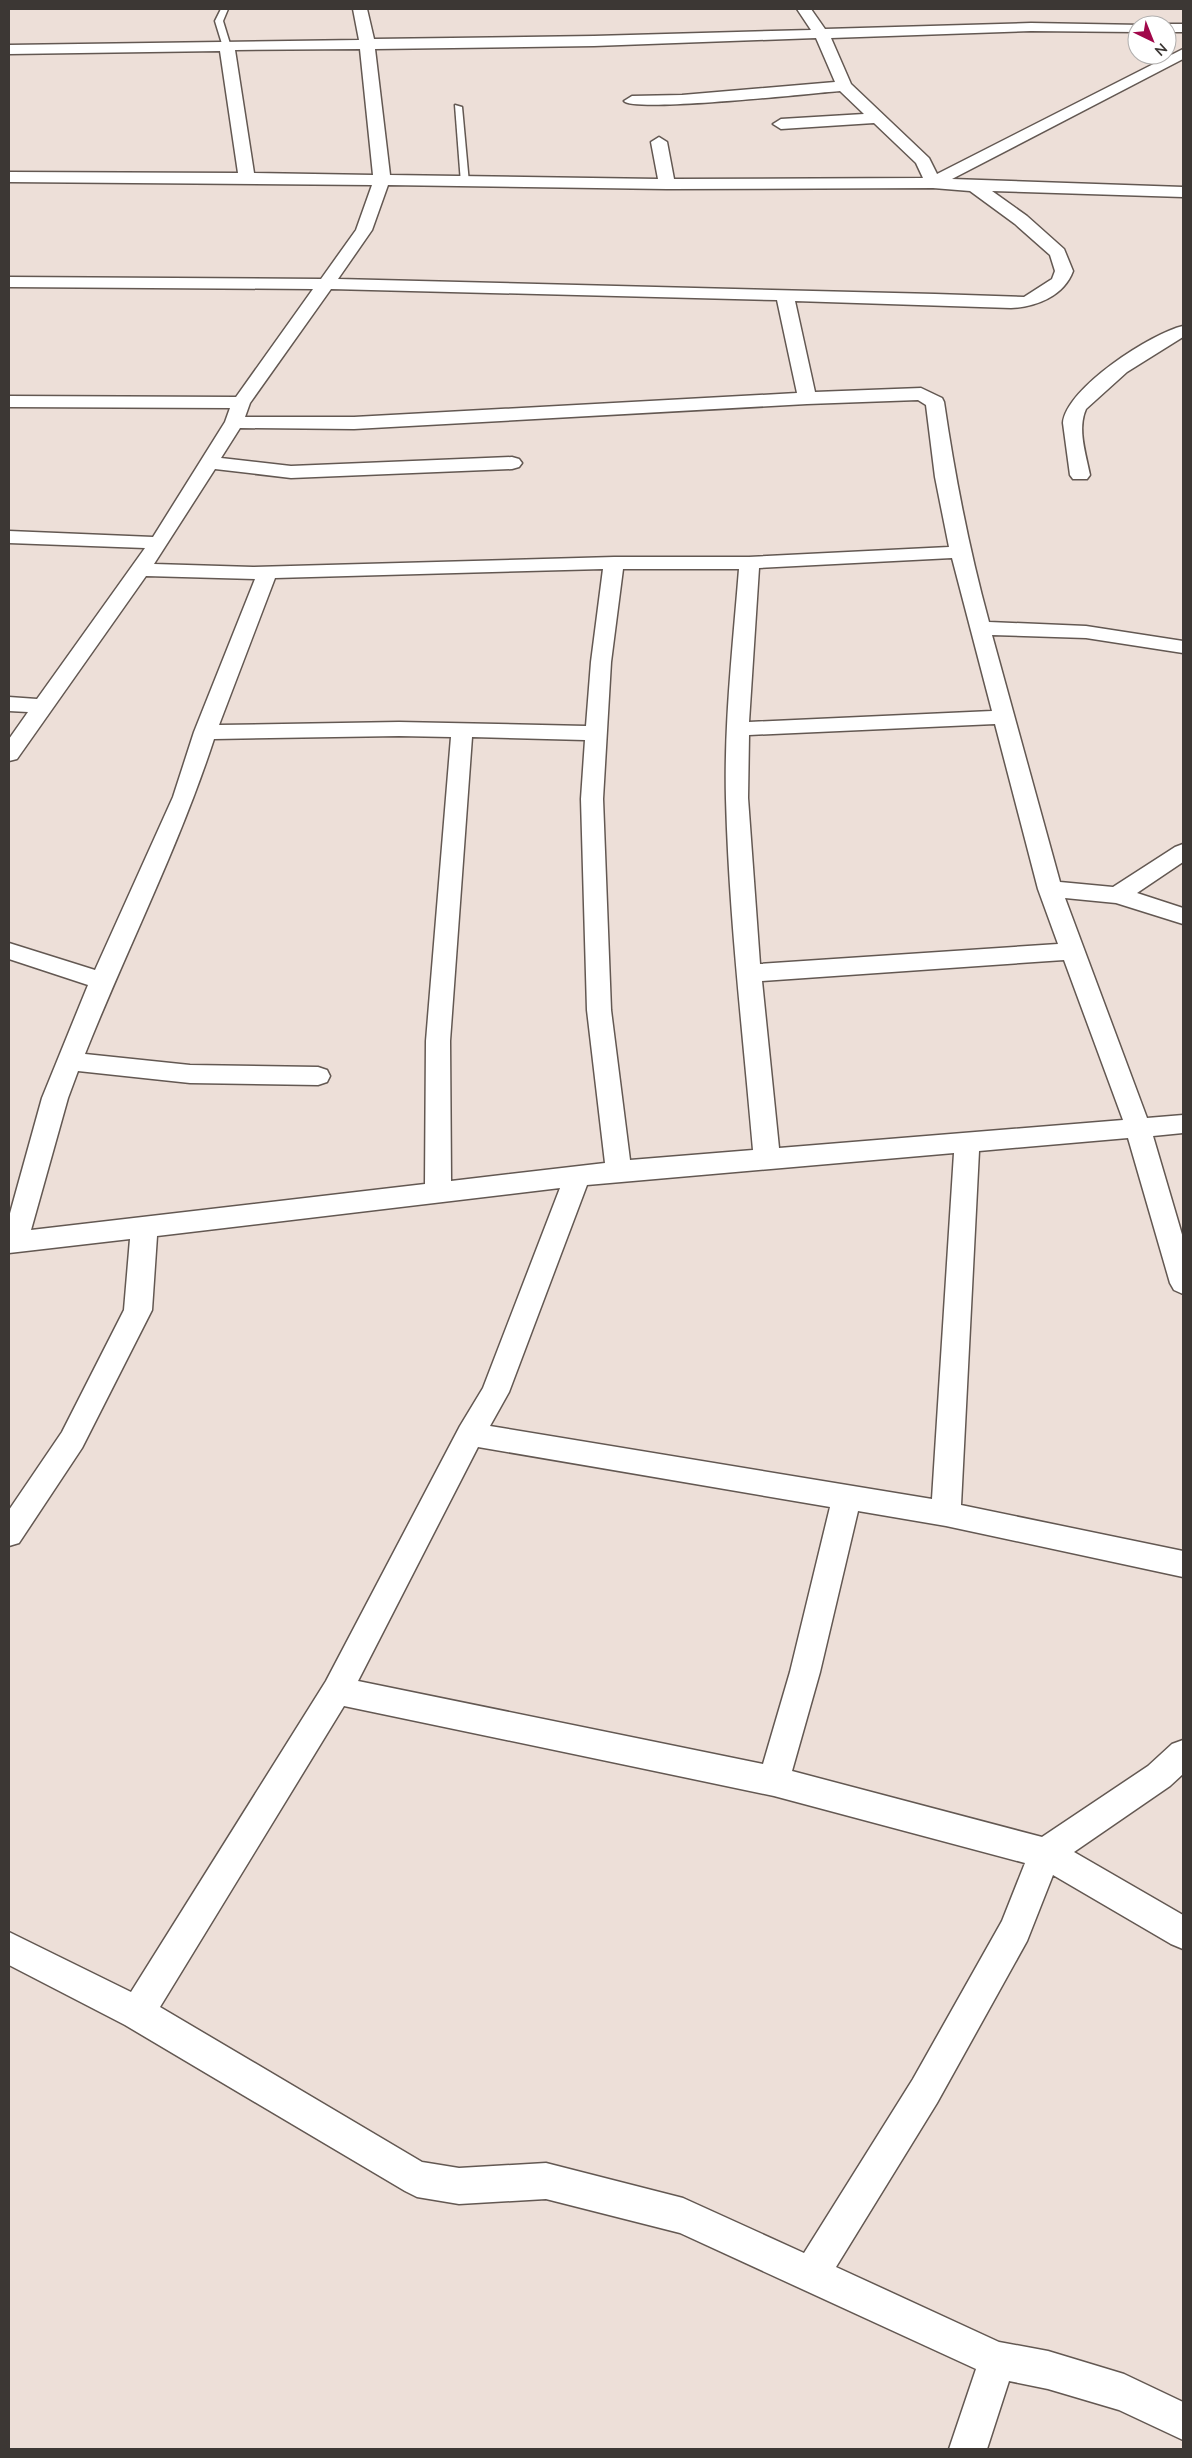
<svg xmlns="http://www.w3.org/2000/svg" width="1192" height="2458" font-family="Lato,sans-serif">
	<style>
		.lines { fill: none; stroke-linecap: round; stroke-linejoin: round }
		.lane-casing { stroke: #635852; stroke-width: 3 }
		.street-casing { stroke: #635852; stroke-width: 3 }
		.lane { fill: #fff; fill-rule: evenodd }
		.street { fill: #fff; fill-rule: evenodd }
	</style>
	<rect width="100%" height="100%" fill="#eddfd8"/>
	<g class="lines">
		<defs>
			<g id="lane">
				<path d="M221,9H228L223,21L231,47L227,49L223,47L215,21Z"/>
				<path d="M455,105L462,107L469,183L465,185L461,183Z"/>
			</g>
			<g id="street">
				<path d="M353,9H367L374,39L594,36L811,30L797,9H811L825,29L1031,23L1142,25H1137V32L1031,31L831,38L851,84L929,158L937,174L1183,49V59L952,179L1183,187V197L992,191L1027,216L1064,249L1073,271C1064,296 1036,307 1011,308L795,301L815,392L921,388L942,398L944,402C955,477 969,549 989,622L1086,626L1183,641V653L1086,638L992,635L1060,882L1113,887L1175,847L1183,844V862L1137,893L1183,908V924L1116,903L1065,898L1147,1118L1183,1115V1133L1153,1136L1183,1238V1294L1174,1290L1170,1283L1128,1138L979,1151L961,1505L1183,1551V1577L946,1526L858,1511L820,1672L792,1771L1042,1837L1148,1766L1172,1744L1183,1740V1774L1170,1786L1074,1852L1183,1915V1949L1171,1944L1053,1875L1027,1941L937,2103L836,2267L999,2342L1048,2351L1124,2374L1183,2402V2440L1119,2410L1048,2389L1009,2381L987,2449H949L976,2369L680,2233L546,2199L459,2204L417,2197L405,2191L125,2025L9,1965V1932L131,1992L326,1681L460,1426L483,1388L560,1188L157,1236L152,1310L82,1448L19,1543L9,1546V1510L62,1432L124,1310L130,1239L9,1253V1217L42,1098L88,985L9,959V943L95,970L173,797L194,732L255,579L146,576L17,759L9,761V739L28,712L9,711V697L37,699L145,548L9,543V531L153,537L225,422L230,408L9,407V396L236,397L313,289L9,287V277L321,279L356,230L372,185L9,182V172L238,173L220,51L9,54V45L359,40ZM816,38L835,82L682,95L632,96L624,101C633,113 814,93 840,91L864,114L781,119L773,124L781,129L874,123L916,163L923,178L674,179L667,142L659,137L651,142L658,179L390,175L375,49L594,46ZM360,49L373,175L254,173L235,50ZM388,185L667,189L933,188L970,191L1015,224L1050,255L1055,271L1052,279L1024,297L935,294L338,279L372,230ZM331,289L777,300L797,393L354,417H245L250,403ZM918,400L926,405L935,477L949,547L749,557H614L253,567L154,564L215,469L291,478L512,469L519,467L522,463L519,459L512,457L291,466L221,458L240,428L354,429L807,404ZM952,558L992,711L749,722L759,568ZM603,569L591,662L586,726L399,722L219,725L275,578ZM623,569H739C733,645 724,723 726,799C729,917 743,1033 753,1150L630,1160L611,1010L603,799L611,662ZM995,724L1038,889L1058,944L760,964L748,798L749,735ZM399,736L451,737L426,1041L425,1184L31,1230L68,1098L78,1071L190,1083L318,1085L327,1082L330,1076L327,1070L318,1067L190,1065L85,1054C127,948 179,847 214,739ZM472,737L585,740L581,799L587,1010L605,1163L451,1181L450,1041ZM1064,960L1123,1120L779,1148L762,981ZM954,1153L932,1499L490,1426L509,1392L587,1185ZM478,1447L830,1507L790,1672L763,1764L358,1681ZM344,1706L774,1796L1025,1863L1002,1921L913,2079L804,2253L683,2198L546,2163L459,2168L422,2162L160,2007Z"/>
				<path d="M1167,24H1183V32H1167V25H1162Z"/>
				<path d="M1183,326V337L1127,372L1086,409C1077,429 1086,454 1090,475L1087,479H1073L1070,475L1063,423C1066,388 1152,333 1183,326Z"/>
			</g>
		</defs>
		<!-- lane casing -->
		<use href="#lane" class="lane-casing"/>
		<!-- street casing -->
		<use href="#street" class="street-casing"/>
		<!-- lane -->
		<use href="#lane" class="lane"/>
		<!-- street -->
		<use href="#street" class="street"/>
	</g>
	<!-- border -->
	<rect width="1192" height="2458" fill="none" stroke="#3c3734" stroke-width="20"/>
	<!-- north arrow -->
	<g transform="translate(1152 40) rotate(137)"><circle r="24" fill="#ffffff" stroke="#b1afae"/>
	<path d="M0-4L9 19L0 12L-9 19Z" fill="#a1074a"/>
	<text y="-8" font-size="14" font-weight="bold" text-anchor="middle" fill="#3c3734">N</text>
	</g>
</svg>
